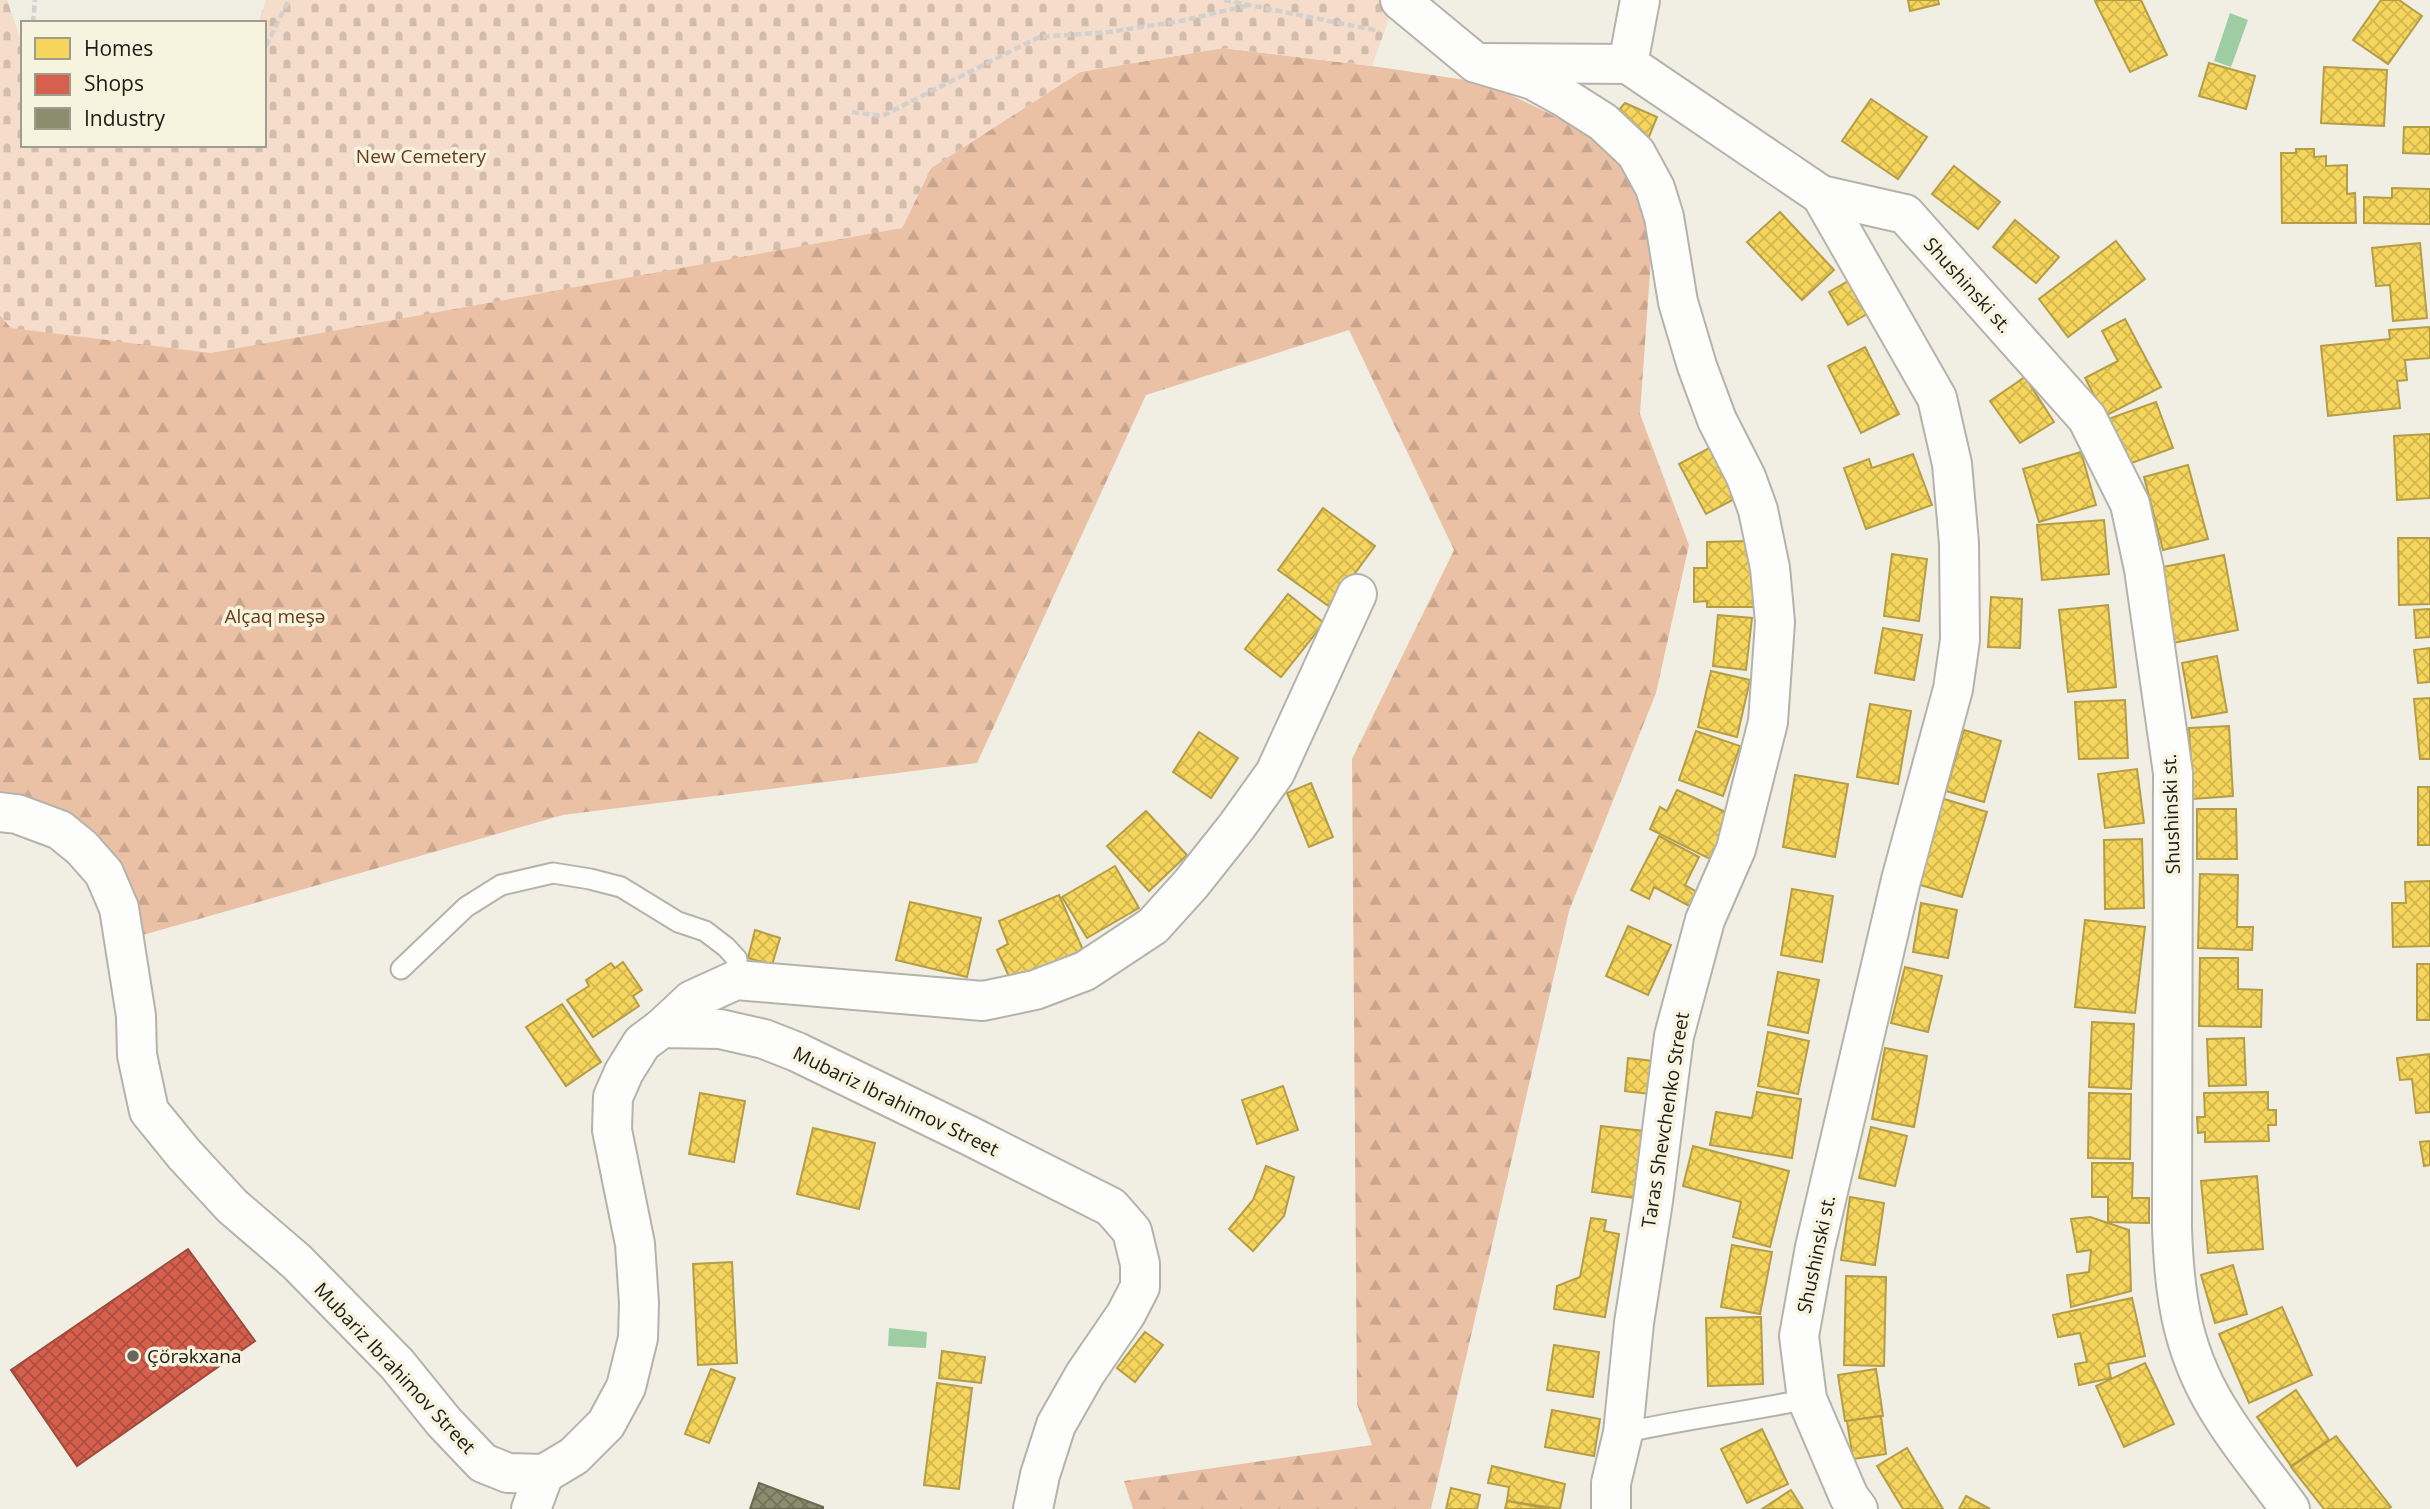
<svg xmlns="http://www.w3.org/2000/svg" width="2430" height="1509" font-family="'Open Sans',sans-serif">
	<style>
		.forest { fill: url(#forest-firs) }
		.cemetery { fill: url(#cemetery-stones) }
		.water { fill: #9ecda4 }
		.homes { fill: url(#homes-cross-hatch); stroke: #b59d46; stroke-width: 2 }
		.shops { fill: url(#shops-cross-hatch); stroke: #9e4b3c; stroke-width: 2 }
		.industry { fill: url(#industry-cross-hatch); stroke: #6a6a53; stroke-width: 2 }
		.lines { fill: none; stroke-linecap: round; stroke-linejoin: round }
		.service-casing { stroke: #b4b3ab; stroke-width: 23 }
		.minor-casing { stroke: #b4b3ab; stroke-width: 42 }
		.path { stroke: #d2d1cd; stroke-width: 4.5; stroke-dasharray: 7 3.5; stroke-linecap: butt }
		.service { stroke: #fdfdfb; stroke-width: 19 }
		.minor { stroke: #fdfdfb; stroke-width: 38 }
		.poi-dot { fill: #67655d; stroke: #f6f3df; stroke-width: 2.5 }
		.labels { text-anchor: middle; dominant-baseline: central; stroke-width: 7; stroke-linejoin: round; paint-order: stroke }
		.park-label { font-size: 19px; fill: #69391a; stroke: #f6f3df }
		.street-label { font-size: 19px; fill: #1c1b14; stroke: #f6f3df }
		.poi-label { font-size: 19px; fill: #1c1b14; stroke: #f6f3df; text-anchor: start }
	</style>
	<defs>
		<pattern id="forest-firs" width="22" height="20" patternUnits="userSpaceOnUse" patternTransform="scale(1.75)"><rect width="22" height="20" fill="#ebc1a5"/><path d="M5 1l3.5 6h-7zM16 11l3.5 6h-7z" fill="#c9a58d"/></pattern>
		<pattern id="cemetery-stones" width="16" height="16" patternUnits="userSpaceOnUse" patternTransform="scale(1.75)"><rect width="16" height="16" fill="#f6ddcb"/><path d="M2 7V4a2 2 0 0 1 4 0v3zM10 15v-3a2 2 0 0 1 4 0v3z" fill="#d2bdad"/></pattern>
		<pattern id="homes-cross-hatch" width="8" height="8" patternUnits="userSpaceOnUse" patternTransform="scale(1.75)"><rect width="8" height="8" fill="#f6d55c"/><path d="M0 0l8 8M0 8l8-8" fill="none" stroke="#d2b64f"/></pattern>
		<pattern id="shops-cross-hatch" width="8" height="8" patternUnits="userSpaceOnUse" patternTransform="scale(1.75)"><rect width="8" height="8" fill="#d6604d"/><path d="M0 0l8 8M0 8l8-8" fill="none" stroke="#ad4e3f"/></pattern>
		<pattern id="industry-cross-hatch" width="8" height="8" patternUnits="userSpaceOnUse" patternTransform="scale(1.75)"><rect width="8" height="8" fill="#8c8c6e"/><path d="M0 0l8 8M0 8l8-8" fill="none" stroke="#727259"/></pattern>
	</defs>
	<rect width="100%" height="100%" fill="#f1efe4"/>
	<!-- forest -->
	<path class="forest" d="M1223,48L1372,66L1486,83L1577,127L1622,165L1653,230L1640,414L1689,545L1656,693L1569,911L1431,1509H1133L1124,1481L1372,1445L1357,1404L1352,759L1454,550L1349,330L1146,395L977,763L563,815L136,937L107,845L17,793L0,791V315L11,328L902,228L931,168L1080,72Z"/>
	<!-- cemetery -->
	<path class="cemetery" d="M0,0H7L20,37L23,38V145H264V23H258L266,0H1396L1372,66L1223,48L1080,72L931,168L902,228L211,353L11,328L0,315Z"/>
	<!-- water -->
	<g class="water">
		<path d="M2230,13L2248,20L2231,67L2214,61Z"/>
		<path d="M889,1328L927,1332L926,1348L888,1346Z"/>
	</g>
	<!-- homes -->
	<g class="homes">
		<path d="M1908,0H1938L1939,4L1910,11Z"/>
		<path d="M2098,0H2141L2167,55L2130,72L2095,1Z"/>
		<path d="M2381,0H2399L2422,16L2388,64L2353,40Z"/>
		<path d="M2209,63L2255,76L2246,109L2199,96Z"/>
		<path d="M2324,67L2387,70L2384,126L2321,123Z"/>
		<path d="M1871,99L1927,137L1898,179L1842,141Z"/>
		<path d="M1625,103L1657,117L1646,144L1618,111Z"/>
		<path d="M2404,127H2430V154L2403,153Z"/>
		<path d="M2296,149H2314V157L2326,156V166L2347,165V194L2355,193L2356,223H2282L2281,153H2296Z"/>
		<path d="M1954,166L2000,202L1978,229L1932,194Z"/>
		<path d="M2392,188L2430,189V224L2364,223V197L2392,198Z"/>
		<path d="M1780,212L1834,270L1802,300L1747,242Z"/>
		<path d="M2015,220L2059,257L2036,283L1993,247Z"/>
		<path d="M2116,241L2145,279L2068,337L2039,299Z"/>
		<path d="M2420,243L2427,318L2393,321L2390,285L2376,286L2372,248Z"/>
		<path d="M1855,277L1874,310L1848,325L1829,292Z"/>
		<path d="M2125,319L2161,387L2105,416L2085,378L2118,361L2102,331Z"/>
		<path d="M2430,327V358L2405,360L2407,380L2397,381L2400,408L2328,416L2321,346L2390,339L2389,330Z"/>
		<path d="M1865,347L1899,414L1861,433L1828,366Z"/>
		<path d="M2025,377L2054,422L2020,443L1990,401Z"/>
		<path d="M2156,402L2173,448L2126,465L2108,419Z"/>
		<path d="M2430,434V498L2397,500L2394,436Z"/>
		<path d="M1715,445L1742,495L1706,514L1679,464Z"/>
		<path d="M2081,452L2096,505L2039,522L2023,469Z"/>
		<path d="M1913,454L1932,505L1866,529L1844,468L1869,459L1872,468Z"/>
		<path d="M2188,465L2208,539L2163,550L2144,477Z"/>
		<path d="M1323,508L1375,546L1330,607L1278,570Z"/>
		<path d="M2104,520L2109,574L2042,580L2037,525Z"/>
		<path d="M2398,538H2430V604L2399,605Z"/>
		<path d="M1750,541L1758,607H1707V601L1694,602V568H1707V542Z"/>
		<path d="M1892,554L1927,559L1919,621L1884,616Z"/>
		<path d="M2224,555L2238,630L2173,643L2158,568Z"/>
		<path d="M1288,594L1324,623L1281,677L1245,649Z"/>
		<path d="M1991,597L2022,599L2020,648L1988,647Z"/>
		<path d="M2108,605L2116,687L2068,692L2059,610Z"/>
		<path d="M2430,609V637L2416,638L2414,610Z"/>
		<path d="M1718,615L1752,618L1746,670L1713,666Z"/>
		<path d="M1883,628L1922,635L1914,680L1875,673Z"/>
		<path d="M2430,648V682L2418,683L2414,650Z"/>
		<path d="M2217,656L2227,712L2192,718L2182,663Z"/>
		<path d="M1711,671L1750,680L1737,737L1698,727Z"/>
		<path d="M2430,698V759H2420L2414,699Z"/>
		<path d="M2125,700L2128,758L2079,759L2075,702Z"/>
		<path d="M1870,704L1911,711L1898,784L1857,777Z"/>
		<path d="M2229,726L2233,796L2193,799L2189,728Z"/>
		<path d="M1964,730L2001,741L1984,802L1946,791Z"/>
		<path d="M1696,731L1740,746L1723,796L1679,780Z"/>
		<path d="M1199,732L1238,758L1211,798L1173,772Z"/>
		<path d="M2137,769L2144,823L2105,828L2098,774Z"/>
		<path d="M1795,775L1848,784L1835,857L1783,847Z"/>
		<path d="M1311,783L1333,837L1309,847L1287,793Z"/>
		<rect x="2418" y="787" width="12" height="58"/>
		<path d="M1677,790L1730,814L1710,859L1650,829L1660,807L1667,811Z"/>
		<path d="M1941,798L1987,812L1962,897L1917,884Z"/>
		<path d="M2197,809H2236L2237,859H2197Z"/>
		<path d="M1146,811L1187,855L1149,891L1107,846Z"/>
		<path d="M1659,836L1699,857L1685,885L1699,893L1691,907L1654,887L1649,899L1631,890Z"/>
		<path d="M2142,839L2144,908L2105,909L2104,840Z"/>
		<path d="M1115,866L1139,908L1087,938L1062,897Z"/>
		<path d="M2200,874L2238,875L2237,927H2253L2252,950L2198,948Z"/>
		<path d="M2430,881V946L2393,947L2392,903H2406L2405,882Z"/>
		<path d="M1792,889L1833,896L1822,962L1781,955Z"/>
		<path d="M1059,895L1083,950L1011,981L997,950L1008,944L999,921Z"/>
		<path d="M910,902L981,918L967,977L896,960Z"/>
		<path d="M1921,903L1957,910L1948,958L1913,952Z"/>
		<path d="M2085,920L2145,927L2135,1013L2075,1007Z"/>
		<path d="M1628,926L1671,945L1648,995L1606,976Z"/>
		<path d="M755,930L780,938L772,965L748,958Z"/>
		<path d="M2200,958H2238V989L2262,990L2261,1027L2199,1026Z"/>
		<path d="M623,962L642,990L633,996L639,1006L593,1037L567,1000L589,986L586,980L611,963L615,968Z"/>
		<rect x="2417" y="964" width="13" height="56"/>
		<path d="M1905,967L1942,976L1928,1032L1891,1023Z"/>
		<path d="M1778,972L1819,980L1808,1033L1768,1025Z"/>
		<path d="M562,1004L601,1062L566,1086L526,1027Z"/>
		<path d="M2092,1022L2134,1024L2131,1089L2089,1087Z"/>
		<path d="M1768,1032L1809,1041L1798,1094L1758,1086Z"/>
		<path d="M2244,1038L2246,1085L2209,1086L2207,1039Z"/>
		<path d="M1885,1048L1927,1056L1914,1127L1872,1119Z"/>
		<path d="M2430,1054V1112L2416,1113L2412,1079L2400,1080L2397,1058Z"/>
		<path d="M1628,1058L1653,1061L1650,1094L1625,1091Z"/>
		<path d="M1283,1086L1298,1130L1257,1144L1242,1100Z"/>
		<path d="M1757,1092L1801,1099L1792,1158L1710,1145L1716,1112L1752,1118Z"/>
		<path d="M2268,1092V1110H2276V1125H2268L2269,1141L2205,1142V1132L2198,1133L2197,1117H2205L2204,1093Z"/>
		<path d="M700,1093L745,1101L734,1162L689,1154Z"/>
		<path d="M2089,1093L2131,1094L2130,1159L2088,1158Z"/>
		<path d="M1601,1126L1644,1131L1635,1198L1592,1192Z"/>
		<path d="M1871,1127L1907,1136L1895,1186L1859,1178Z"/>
		<path d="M813,1128L875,1143L859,1209L797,1194Z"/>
		<path d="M2430,1141V1165L2424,1166L2420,1142Z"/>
		<path d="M1693,1146L1789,1171L1770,1247L1733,1237L1741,1202L1683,1186Z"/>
		<path d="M2092,1163H2133L2132,1198H2149V1223L2108,1222V1197H2092Z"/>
		<path d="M1266,1166L1294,1177L1284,1216L1253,1251L1229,1229L1253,1200Z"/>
		<path d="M2257,1176L2263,1249L2208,1253L2201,1181Z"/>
		<path d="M1850,1197L1884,1203L1875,1265L1841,1260Z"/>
		<path d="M2090,1217L2129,1230L2131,1291L2071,1307L2067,1275L2089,1272L2091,1250L2077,1252L2071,1219Z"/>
		<path d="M1591,1218L1606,1220L1604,1231L1619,1234L1605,1317L1554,1309L1557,1286L1580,1277Z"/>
		<path d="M1732,1245L1772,1252L1760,1314L1721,1307Z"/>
		<path d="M732,1262L737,1363L698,1365L693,1264Z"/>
		<path d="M2233,1265L2247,1314L2215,1323L2201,1275Z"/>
		<path d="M1846,1276L1886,1277L1884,1366L1844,1365Z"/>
		<path d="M2132,1298L2145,1356L2108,1364L2111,1378L2079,1385L2075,1364L2087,1362L2080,1333L2058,1337L2053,1315Z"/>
		<path d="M2282,1307L2312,1375L2249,1403L2219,1334Z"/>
		<path d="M1761,1317L1763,1384L1708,1386L1706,1318Z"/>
		<path d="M1145,1332L1163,1345L1135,1382L1117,1368Z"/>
		<path d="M1554,1345L1599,1352L1593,1397L1547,1390Z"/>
		<path d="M942,1351L985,1357L981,1383L939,1378Z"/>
		<path d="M2145,1363L2174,1424L2124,1447L2096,1386Z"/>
		<path d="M711,1369L735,1378L709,1443L685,1434Z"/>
		<path d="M1876,1369L1883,1416L1845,1421L1838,1375Z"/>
		<path d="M937,1383L972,1388L959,1489L924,1485Z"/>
		<path d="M2296,1390L2329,1440L2291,1466L2257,1417Z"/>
		<path d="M1552,1410L1600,1419L1594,1456L1545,1447Z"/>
		<path d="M1881,1416L1886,1454L1853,1459L1847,1421Z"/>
		<path d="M1762,1429L1788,1484L1747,1503L1721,1449Z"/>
		<path d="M2336,1436L2391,1507L2388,1509H2324L2291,1467Z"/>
		<path d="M1907,1448L1943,1509H1903L1877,1466Z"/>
		<path d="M1492,1466L1565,1484L1560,1509L1507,1501L1509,1487L1488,1483Z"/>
		<path d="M1451,1488L1480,1495L1477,1509H1446Z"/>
		<path d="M1791,1490L1803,1509H1762Z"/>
		<path d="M1966,1496L1990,1509H1959Z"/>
		<path d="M1507,1501L1550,1509H1505Z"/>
	</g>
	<!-- shops -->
	<path class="shops" d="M188,1249L255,1341L77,1466L11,1370Z"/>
	<!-- industry -->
	<path class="industry" d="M759,1483L823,1507V1509H750Z"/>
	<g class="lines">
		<defs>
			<g id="service">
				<path d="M401,969L466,907L501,885L553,873L590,879L621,887L678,922L705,931L726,947L737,959L736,980"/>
				<path d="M1623,1433C1684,1419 1746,1412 1807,1399"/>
			</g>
			<g id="minor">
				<path d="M1400,0L1476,63L1533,80L1562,96L1603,122L1636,153L1655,188L1664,217L1678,302L1697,366L1717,420L1746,477L1758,510L1770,568L1775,622L1768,722L1736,849L1705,920L1674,1036L1653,1201L1634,1323L1623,1433L1611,1483V1509"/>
				<path d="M1476,63L1628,64L1821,195L1905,214L2087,418L2130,504L2144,569L2173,773L2172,1227C2174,1298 2183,1356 2223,1417C2243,1449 2268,1478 2290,1509"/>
				<path d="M1628,64L1640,0"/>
				<path d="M1821,195L1937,398L1952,464L1959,543L1960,640L1953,689L1901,880L1815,1247L1799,1336L1807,1399L1849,1497L1858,1509"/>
				<path d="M0,812L17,814L60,830L82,848L104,873L119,908L136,1016L137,1055L149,1111L184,1154L232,1206L297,1262L397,1364L444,1422L483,1463L508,1473L544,1474L574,1456L606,1424L626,1387L638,1338L639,1303L635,1244L612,1130L613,1097L624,1072L642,1043L662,1028L720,1029L764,1039L797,1052L970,1136L1111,1207L1132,1231L1140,1264V1287L1126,1314L1085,1374L1056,1425L1040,1475L1033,1509"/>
				<path d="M662,1028L692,1000L736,980L983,1001L1035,990L1085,971L1153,926L1191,884L1237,826L1275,773L1357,594"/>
				<path d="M531,1509L544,1474"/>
			</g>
		</defs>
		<!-- service casing -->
		<use href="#service" class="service-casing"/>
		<!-- minor casing -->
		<use href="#minor" class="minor-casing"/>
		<!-- path -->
		<g class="path">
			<path d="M1224,0L1379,31"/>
			<path d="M33,23L35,0"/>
			<path d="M266,46L289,0"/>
			<path d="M852,112L882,116L1039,37L1109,32L1181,21L1250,5"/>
		</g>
		<!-- service -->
		<use href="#service" class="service"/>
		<!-- minor -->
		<use href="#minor" class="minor"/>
	</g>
	<!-- markers -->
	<circle class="poi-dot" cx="133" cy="1356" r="7"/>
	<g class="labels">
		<!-- park labels -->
		<g class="park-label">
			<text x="421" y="156">New Cemetery</text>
			<text x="275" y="616">Alçaq meşə</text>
		</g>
		<!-- street labels -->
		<g class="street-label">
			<text transform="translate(1968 285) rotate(48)">Shushinski st.</text>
			<text transform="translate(2171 814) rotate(-92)">Shushinski st.</text>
			<text transform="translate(896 1101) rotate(26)">Mubariz Ibrahimov Street</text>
			<text transform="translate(1665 1120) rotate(-81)">Taras Shevchenko Street</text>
			<text transform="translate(1816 1254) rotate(-78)">Shushinski st.</text>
			<text transform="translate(395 1368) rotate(47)">Mubariz Ibrahimov Street</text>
		</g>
		<!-- poi labels -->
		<g class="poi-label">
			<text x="147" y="1356">Çörəkxana</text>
		</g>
	</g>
	<!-- legend -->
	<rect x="21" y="21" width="245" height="126" fill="#f6f3df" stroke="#9f9d8e" stroke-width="2"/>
	<rect x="35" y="38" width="35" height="21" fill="#f6d55c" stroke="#9f9d8e" stroke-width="2"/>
	<text x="84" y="56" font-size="21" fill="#1c1b14">Homes</text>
	<rect x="35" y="74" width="35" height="21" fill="#d6604d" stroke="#9f9d8e" stroke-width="2"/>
	<text x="84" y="91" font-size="21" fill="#1c1b14">Shops</text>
	<rect x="35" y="108" width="35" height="21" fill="#8c8c6e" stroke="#9f9d8e" stroke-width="2"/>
	<text x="84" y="126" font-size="21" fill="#1c1b14">Industry</text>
</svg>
